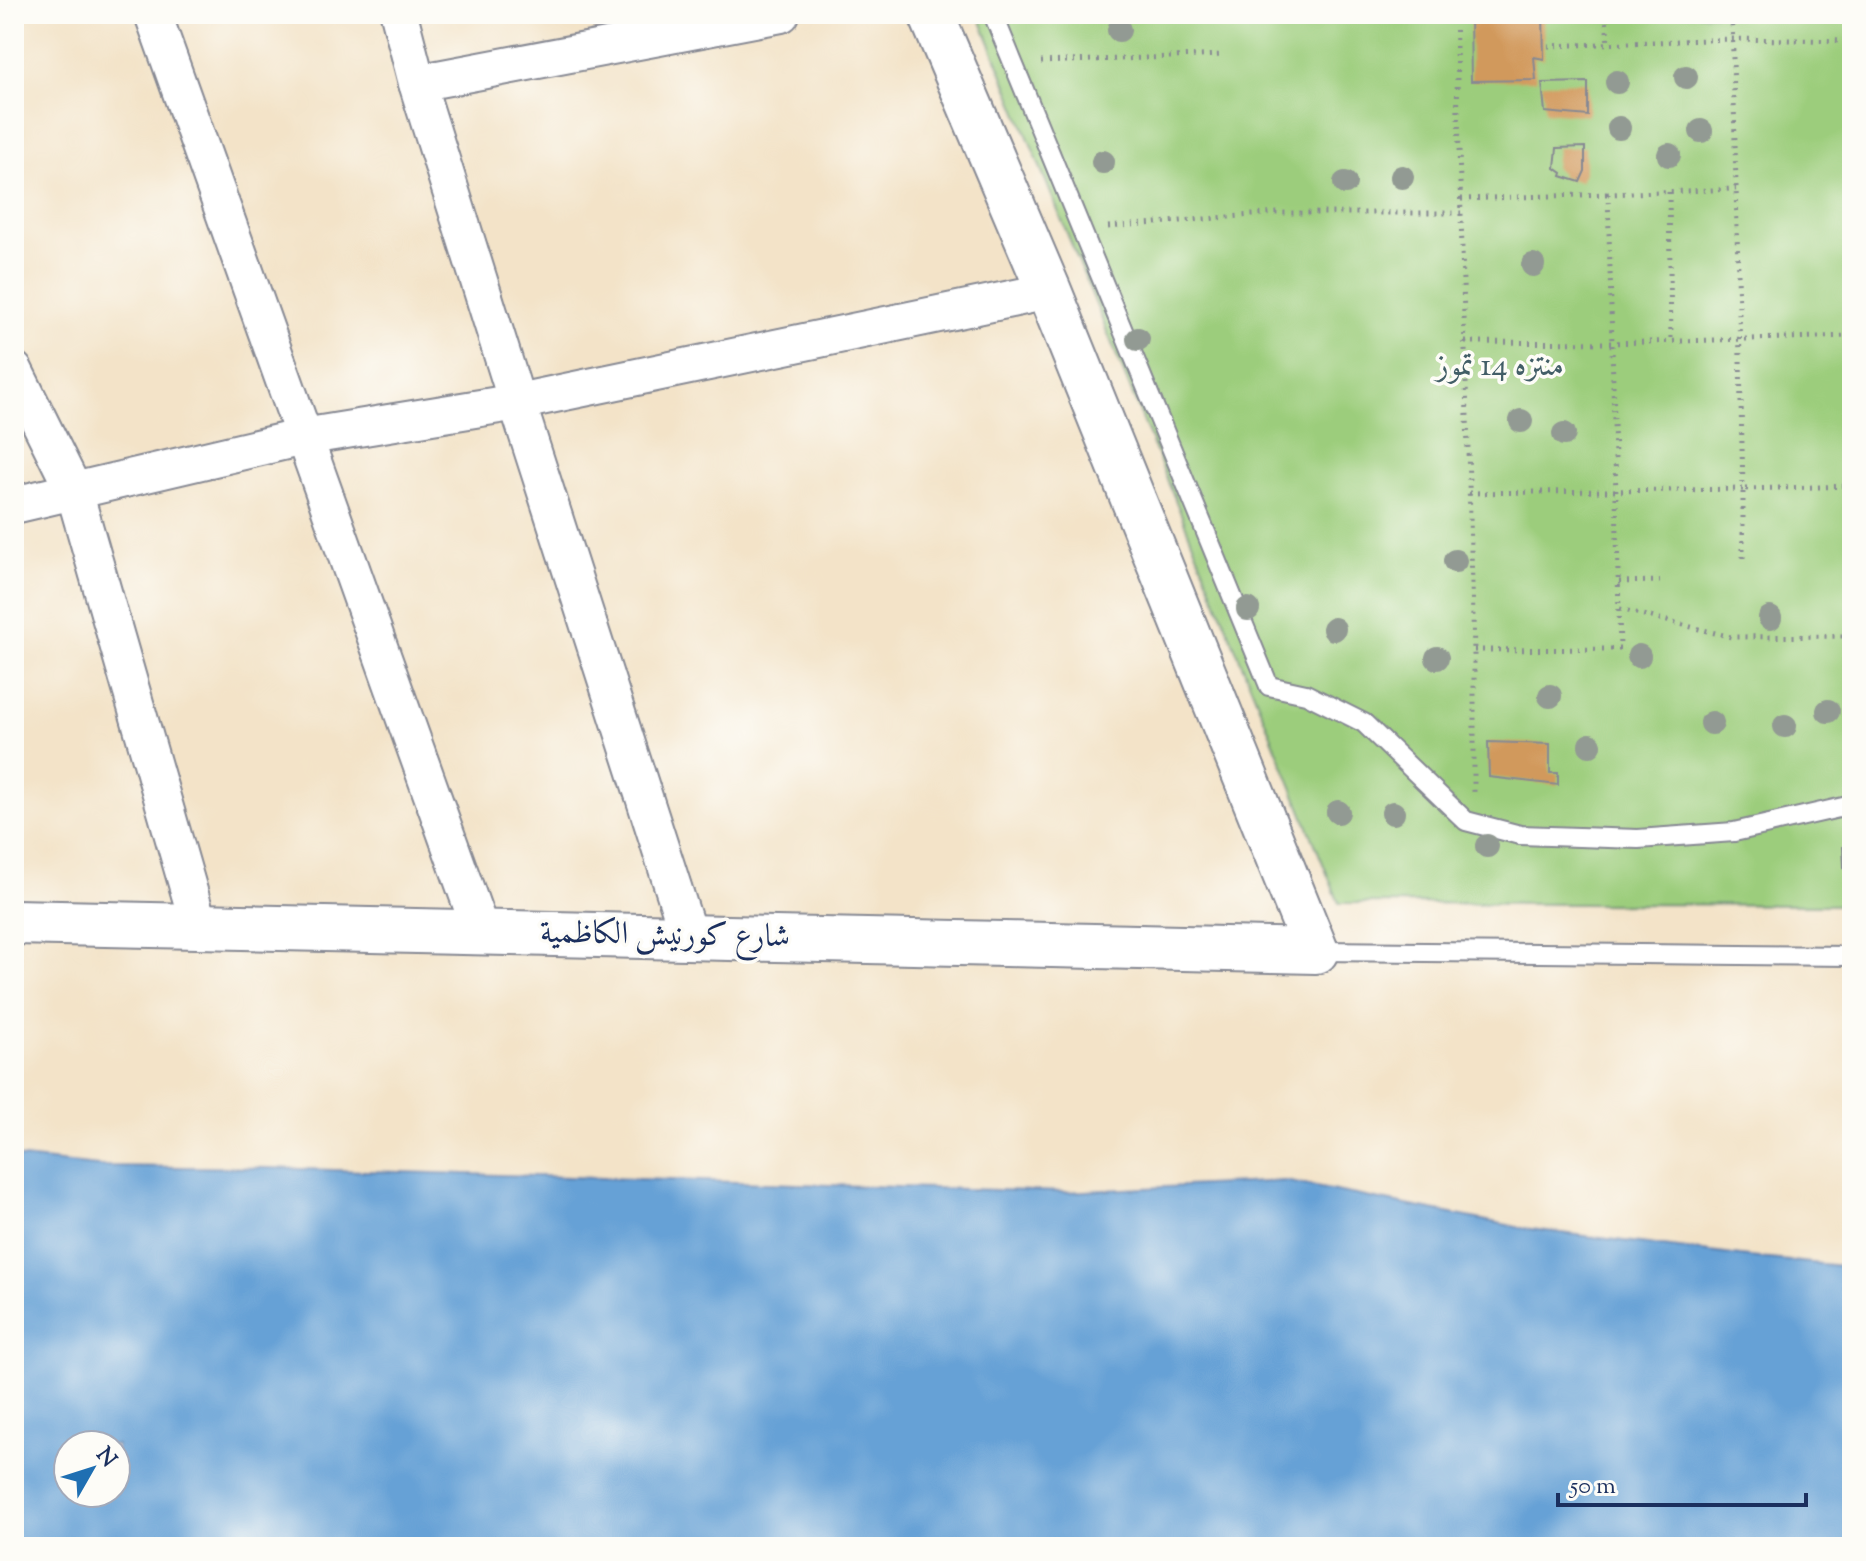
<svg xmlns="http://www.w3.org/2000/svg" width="1866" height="1561" font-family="'Sorts Mill Goudy',Amiri,serif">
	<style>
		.green { fill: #9ccd7c; stroke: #5c7e6d; stroke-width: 2 }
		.water { fill: #66a1d6; stroke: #40689a; stroke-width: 2; fill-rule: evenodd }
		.building { fill: #d1995b }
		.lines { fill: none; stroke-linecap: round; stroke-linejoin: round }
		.service-casing { stroke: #878993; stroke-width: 22 }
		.minor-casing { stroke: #878993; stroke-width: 40 }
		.tertiary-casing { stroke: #878993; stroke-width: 48 }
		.path { stroke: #878993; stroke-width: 5; stroke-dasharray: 2 6; stroke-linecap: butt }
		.service { stroke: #fff; stroke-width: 18 }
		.minor { stroke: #fff; stroke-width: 36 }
		.tertiary { stroke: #fff; stroke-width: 44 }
		.tree { fill: #929a93 }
		.labels { text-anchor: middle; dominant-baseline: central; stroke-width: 7; stroke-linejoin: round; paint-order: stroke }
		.park-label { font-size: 32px; fill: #425e67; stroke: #fdfcf7 }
		.street-label { font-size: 32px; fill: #1b2f5e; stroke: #fdfcf7 }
	</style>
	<rect width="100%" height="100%" fill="#fdfcf7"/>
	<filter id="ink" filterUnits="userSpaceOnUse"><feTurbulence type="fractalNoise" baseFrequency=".0125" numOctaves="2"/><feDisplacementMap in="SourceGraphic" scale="16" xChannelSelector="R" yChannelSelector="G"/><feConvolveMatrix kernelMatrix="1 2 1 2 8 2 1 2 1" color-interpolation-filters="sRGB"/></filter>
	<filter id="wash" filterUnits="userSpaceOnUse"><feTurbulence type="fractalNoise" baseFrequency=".006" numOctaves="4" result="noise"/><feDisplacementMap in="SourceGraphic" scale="32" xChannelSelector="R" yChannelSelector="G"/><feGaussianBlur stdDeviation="1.8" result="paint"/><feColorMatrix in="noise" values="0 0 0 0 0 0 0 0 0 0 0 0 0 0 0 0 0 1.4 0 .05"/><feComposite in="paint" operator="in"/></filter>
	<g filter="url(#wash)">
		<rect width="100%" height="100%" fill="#f3e3c8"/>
		<!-- green -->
		<path class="green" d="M978,14H1852V905L1339,903Z"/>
		<!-- water -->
		<path class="water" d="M14,1157L98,1166L268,1168L1065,1192L1285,1181L1523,1228L1749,1257L1852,1267V1547H14ZM68,1445H116V1493H68Z"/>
		<g id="blocks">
			<!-- building -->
			<g class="building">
				<path d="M1470,14H1543L1544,59L1534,57L1536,80L1471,81Z"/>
				<path d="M1588,82V116L1545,112L1542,83Z"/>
				<path d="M1585,147V171L1580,182L1561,176L1562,173L1555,168L1557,148Z"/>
				<path d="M1488,742L1550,744V773H1558V785L1489,777Z"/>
				<path d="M1852,846V866L1844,867L1843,847Z"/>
			</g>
		</g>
	</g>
	<g filter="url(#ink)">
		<use href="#blocks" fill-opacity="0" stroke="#878993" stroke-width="2"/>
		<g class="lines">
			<defs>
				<g id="service">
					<path d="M993,14L1269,686L1306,694L1364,723L1466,821L1520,835L1638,839L1734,832L1852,805"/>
					<path d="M1316,951L1852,956"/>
				</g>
				<g id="minor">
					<path d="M153,14L481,932"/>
					<path d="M399,14L417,83L517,402L689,937"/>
					<path d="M417,83L781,14"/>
					<path d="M14,370L74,491L199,926"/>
					<path d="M14,505L303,437L517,402L1049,291"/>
				</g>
				<path id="tertiary" d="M14,922L1316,951L1049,291L931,14"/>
			</defs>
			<!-- service casing -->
			<use href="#service" class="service-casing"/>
			<!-- minor casing -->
			<use href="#minor" class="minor-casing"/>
			<!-- tertiary casing -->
			<use href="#tertiary" class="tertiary-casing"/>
			<!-- path -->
			<g class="path">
				<path d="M1455,14L1474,650V793"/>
				<path d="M1606,14L1608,44"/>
				<path d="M1548,46L1732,39L1852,41"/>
				<path d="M1041,62L1224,55"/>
				<path d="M1669,192L1671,341"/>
				<path d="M1461,199L1608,194"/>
				<path d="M1108,227L1277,213H1461"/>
				<path d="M1465,342L1612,343L1852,336"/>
				<path d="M1469,493L1743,489L1732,14"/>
				<path d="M1743,558V489L1852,486"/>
				<path d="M1619,582L1660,581"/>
				<path d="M1620,609L1731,637L1852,636"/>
				<path d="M1474,650L1620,649L1608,194L1736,189"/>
			</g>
			<!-- service -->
			<use href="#service" class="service"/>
			<!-- minor -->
			<use href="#minor" class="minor"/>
			<!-- tertiary -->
			<use href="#tertiary" class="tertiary"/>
		</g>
		<!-- trees -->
		<g class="tree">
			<circle cx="1119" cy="30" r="12"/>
			<circle cx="1686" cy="77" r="12"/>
			<circle cx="1617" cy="82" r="12"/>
			<circle cx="1619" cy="128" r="12"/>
			<circle cx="1701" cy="131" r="12"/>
			<circle cx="1669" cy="155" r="12"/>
			<circle cx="1103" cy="162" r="12"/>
			<circle cx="1402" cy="177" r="12"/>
			<circle cx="1345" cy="183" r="12"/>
			<circle cx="1533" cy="265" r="12"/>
			<circle cx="1138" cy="339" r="12"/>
			<circle cx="1521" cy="421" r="12"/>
			<circle cx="1564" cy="434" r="12"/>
			<circle cx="1455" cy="561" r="12"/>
			<circle cx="1248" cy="609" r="12"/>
			<circle cx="1770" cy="618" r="12"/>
			<circle cx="1334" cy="629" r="12"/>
			<circle cx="1639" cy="656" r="12"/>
			<circle cx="1437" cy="658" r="12"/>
			<circle cx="1550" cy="696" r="12"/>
			<circle cx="1828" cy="711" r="12"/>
			<circle cx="1712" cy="723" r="12"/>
			<circle cx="1785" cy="726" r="12"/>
			<circle cx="1590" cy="745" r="12"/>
			<circle cx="1338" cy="812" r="12"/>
			<circle cx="1393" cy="813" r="12"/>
			<circle cx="1487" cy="846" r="12"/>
		</g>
	</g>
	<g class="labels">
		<!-- park labels -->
		<g class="park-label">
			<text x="1500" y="367">منتزه 14 تموز</text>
		</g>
		<!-- street labels -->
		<g class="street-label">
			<text transform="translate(665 936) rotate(1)">شارع كورنيش الكاظمية</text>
		</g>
	</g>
	<!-- margin -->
	<rect width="1866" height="1561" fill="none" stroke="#fdfcf7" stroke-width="48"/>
	<!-- north arrow -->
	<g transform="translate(92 1469) rotate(51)"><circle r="38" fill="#fdfcf7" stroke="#a3aaba" stroke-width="2"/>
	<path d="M0-6L14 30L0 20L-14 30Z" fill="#1f6fb2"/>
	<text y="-12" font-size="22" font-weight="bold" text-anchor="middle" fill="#1b2f5e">N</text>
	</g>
	<!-- scale -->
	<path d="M1558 1493v12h248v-12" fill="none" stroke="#1b2f5e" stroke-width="4"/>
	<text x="1570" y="1493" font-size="24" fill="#1b2f5e" stroke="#fdfcf7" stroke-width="6" paint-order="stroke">50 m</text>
</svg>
